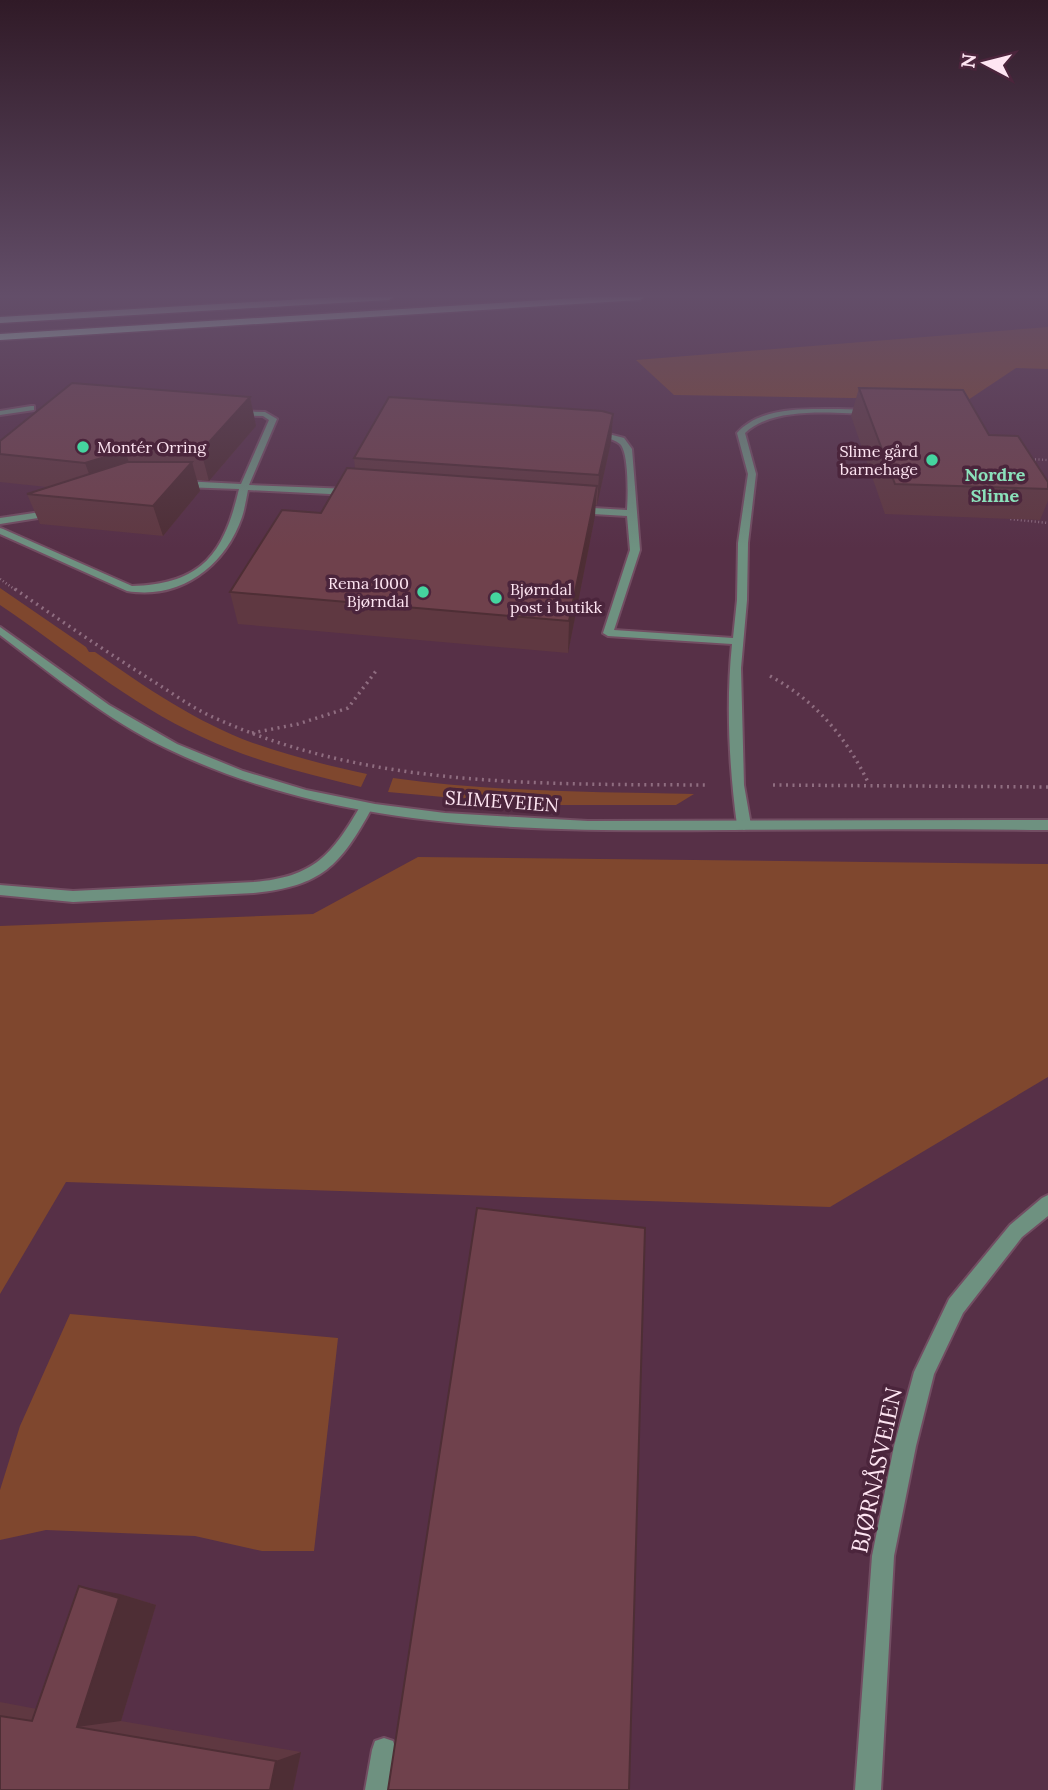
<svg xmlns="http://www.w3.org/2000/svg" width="1048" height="1790" font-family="Lora,serif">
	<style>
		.green { fill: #7f472e }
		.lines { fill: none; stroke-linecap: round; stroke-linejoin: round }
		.service-casing { stroke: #724d62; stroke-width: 4 }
		.tertiary-casing { stroke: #724d62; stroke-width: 4 }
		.motorway-casing { stroke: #724d62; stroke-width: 3 }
		.path-far1 { stroke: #8f6d80; stroke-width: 2.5; stroke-dasharray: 1 2.5; stroke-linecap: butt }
		.path { stroke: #8f6d80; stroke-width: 3.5; stroke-dasharray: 2 4.5; stroke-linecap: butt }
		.service { fill: #6e9180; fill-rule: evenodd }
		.tertiary { fill: #6e9180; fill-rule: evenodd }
		.motorway { fill: #b8ffde; fill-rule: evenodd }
		.wall { fill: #5f3841 }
		.shaded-wall { fill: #4e2e35 }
		.building { fill: #6f414c; stroke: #4e2e35; stroke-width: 2 }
		.poi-dot { fill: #45d49f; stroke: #4b253c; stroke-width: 2.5 }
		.labels { text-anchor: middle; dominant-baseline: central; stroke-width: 7; stroke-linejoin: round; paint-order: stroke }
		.far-poi-label { font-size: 16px; fill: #fee5f2; stroke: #4b253c; text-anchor: start }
		.far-neighbourhood-label { font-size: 18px; font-weight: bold; fill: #8be1bb; stroke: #4b253c }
		.street-label { font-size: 19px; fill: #fee5f2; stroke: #4b253c }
		.near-street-label { font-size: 23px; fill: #fee5f2; stroke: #4b253c }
	</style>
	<rect width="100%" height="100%" fill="#573047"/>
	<!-- green -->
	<g class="green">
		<path d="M1048,327V369L1016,368L968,400L674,395L636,360Z"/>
		<path d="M0,588L86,647L89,652H95C145,687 196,722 253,743C290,756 329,766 367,774L361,787C307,774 253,761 202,737C129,704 67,650 0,605Z"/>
		<path d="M393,778C493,792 593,792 694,794L676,805H532L388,792Z"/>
		<path d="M418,857L1048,864V1077L830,1207L66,1182L0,1294V926L313,914Z"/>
		<path d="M70,1314L338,1338L314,1551H262L195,1536L46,1530L0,1540V1490L20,1426Z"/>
	</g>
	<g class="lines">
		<defs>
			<g id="service">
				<path d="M31,406H34V410L0,415V411Z"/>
				<path d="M839,409L870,410L874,412L870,414C834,413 773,406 745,433L756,474L748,543L747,600L741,668L744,785L751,825L744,830L737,825C729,766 726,703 732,644L608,636L603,633L630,550L627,516L576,513L571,510L576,507L627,510C628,496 629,453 620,444C612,437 598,437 589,432L593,430L624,438L632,449L640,550L614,630L733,638L737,600L738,543L748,474L737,433C761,406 806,409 839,409Z"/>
				<path d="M231,411L265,412L277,419L249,485L350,489L354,492L350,495L248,490C246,499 245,508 242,517C225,566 181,600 127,591L0,534V528L3,529L132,586C203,584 224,553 239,489L182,487L178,484L182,481L241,484L269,420L263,416L234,415H231Z"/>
				<path d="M54,510L57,511V515L0,524V518Z"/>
				<path d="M366,803L372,808C340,866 322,886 254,893L73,902L0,895V885L73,891L254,882C314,877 332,855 361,805Z"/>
				<path d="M384,1738L393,1741L396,1750L391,1790H365L372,1750L375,1741Z"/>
			</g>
			<g id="tertiary">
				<path d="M0,627L109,705L177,744L243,771L306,790L375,804L445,813L588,821L1048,820V830C943,829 839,829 734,830C543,831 345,834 168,749C107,720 54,676 0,635Z"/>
				<path d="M1048,1195V1216L1022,1237L963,1313L934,1374L916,1446L894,1556L881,1790H855L872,1556L894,1446L914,1372L949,1299L1010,1225L1042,1198Z"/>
			</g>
			<g id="motorway">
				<path d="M338,297H394L389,300L0,323V317Z"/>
				<path d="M592,297H645L640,300L0,340V334Z"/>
			</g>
		</defs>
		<!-- service casing -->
		<use href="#service" class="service-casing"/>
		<!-- tertiary casing -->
		<use href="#tertiary" class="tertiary-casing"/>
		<!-- motorway casing -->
		<use href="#motorway" class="motorway-casing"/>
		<!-- path-far1 -->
		<g class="path-far1">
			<path d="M1028,459L1048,460"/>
			<path d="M1009,516L1010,519L1048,523"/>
			<path d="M0,579L17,591"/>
		</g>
		<!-- path -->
		<g class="path">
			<path d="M15,589C61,621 108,653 156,683C175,695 194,709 215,718C369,788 540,784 705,785"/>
			<path d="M770,676C816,701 846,737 869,784"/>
			<path d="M252,733L298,724L348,708L376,671"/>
			<path d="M773,785L1048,787"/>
		</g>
		<!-- service -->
		<use href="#service" class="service"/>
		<!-- tertiary -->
		<use href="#tertiary" class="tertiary"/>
		<!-- motorway -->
		<use href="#motorway" class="motorway"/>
	</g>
	<!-- wall -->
	<g class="wall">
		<path d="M859,388L989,435L1048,482V501L1040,520L885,514L851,416Z"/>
		<path d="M250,397L256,426L209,481L197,480L200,491L163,536L40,524L27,494L47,487L0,482V441Z"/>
		<path d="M613,414L611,442L597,505H595V516L568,653L238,624L230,592L321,513L355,469L354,458Z"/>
		<path d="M120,1594L156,1605L121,1721L301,1752L293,1790H0V1702L37,1709Z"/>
	</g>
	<!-- shaded-wall -->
	<g class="shaded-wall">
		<path d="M250,397L256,426L209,481L201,451Z"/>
		<path d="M613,414L611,442L597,505L599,475Z"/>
		<path d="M125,451L135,480L96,493L85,463Z"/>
		<path d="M192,462L200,491L163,536L153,506Z"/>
		<path d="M597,486L595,516L568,653L569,621Z"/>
		<path d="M79,1586L120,1594L156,1605L121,1721L77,1727Z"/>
		<path d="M301,1752L293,1790H270L276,1761Z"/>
	</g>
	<!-- building -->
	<g class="building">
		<path d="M72,383L250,397L201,451L149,449L125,451L85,463L0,454V441Z"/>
		<path d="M859,388L963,390L989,435L1018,436L1048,482V489L895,484Z"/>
		<path d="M389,397L602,411L613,414L599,475L354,458Z"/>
		<path d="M127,462H192L153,506L27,494Z"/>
		<path d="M347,468L597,486L569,621L230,592L282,510L321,513Z"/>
		<path d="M477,1208L645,1228L629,1790H388Z"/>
		<path d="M79,1586L119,1598L77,1727L276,1761L270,1790H0V1716L32,1721Z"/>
	</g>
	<!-- sky -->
	<linearGradient id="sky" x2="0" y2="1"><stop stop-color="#301a27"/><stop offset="0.54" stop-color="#634e69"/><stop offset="1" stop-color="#634e69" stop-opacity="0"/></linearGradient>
	<rect width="1048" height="548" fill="url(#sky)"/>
	<!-- markers -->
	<g class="poi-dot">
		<circle cx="83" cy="447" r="7"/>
		<circle cx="932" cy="460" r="7"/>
		<circle cx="423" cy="592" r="7"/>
		<circle cx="496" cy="598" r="7"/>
	</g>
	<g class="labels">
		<!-- far-poi labels -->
		<g class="far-poi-label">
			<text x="97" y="447">Montér Orring</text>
			<text x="918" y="451" text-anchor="end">Slime gård<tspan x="918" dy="18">barnehage</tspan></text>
			<text x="409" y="583" text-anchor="end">Rema 1000<tspan x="409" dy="18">Bjørndal</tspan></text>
			<text x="510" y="589">Bjørndal<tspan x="510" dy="18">post i butikk</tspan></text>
		</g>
		<!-- far-neighbourhood labels -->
		<g class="far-neighbourhood-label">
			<text x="995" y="474">Nordre<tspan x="995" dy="21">Slime</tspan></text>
		</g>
		<!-- street labels -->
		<g class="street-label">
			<text transform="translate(502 801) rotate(4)">SLIMEVEIEN</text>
		</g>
		<!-- near-street labels -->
		<g class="near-street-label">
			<text transform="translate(876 1470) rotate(-78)">BJØRNÅSVEIEN</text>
		</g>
	</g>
	<!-- north arrow -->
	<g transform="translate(985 63) rotate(277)" stroke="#4b253c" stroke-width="5" paint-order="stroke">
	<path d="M0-5L12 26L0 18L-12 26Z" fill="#fee5f2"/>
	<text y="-10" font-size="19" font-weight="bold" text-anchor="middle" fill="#fee5f2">N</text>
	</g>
</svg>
